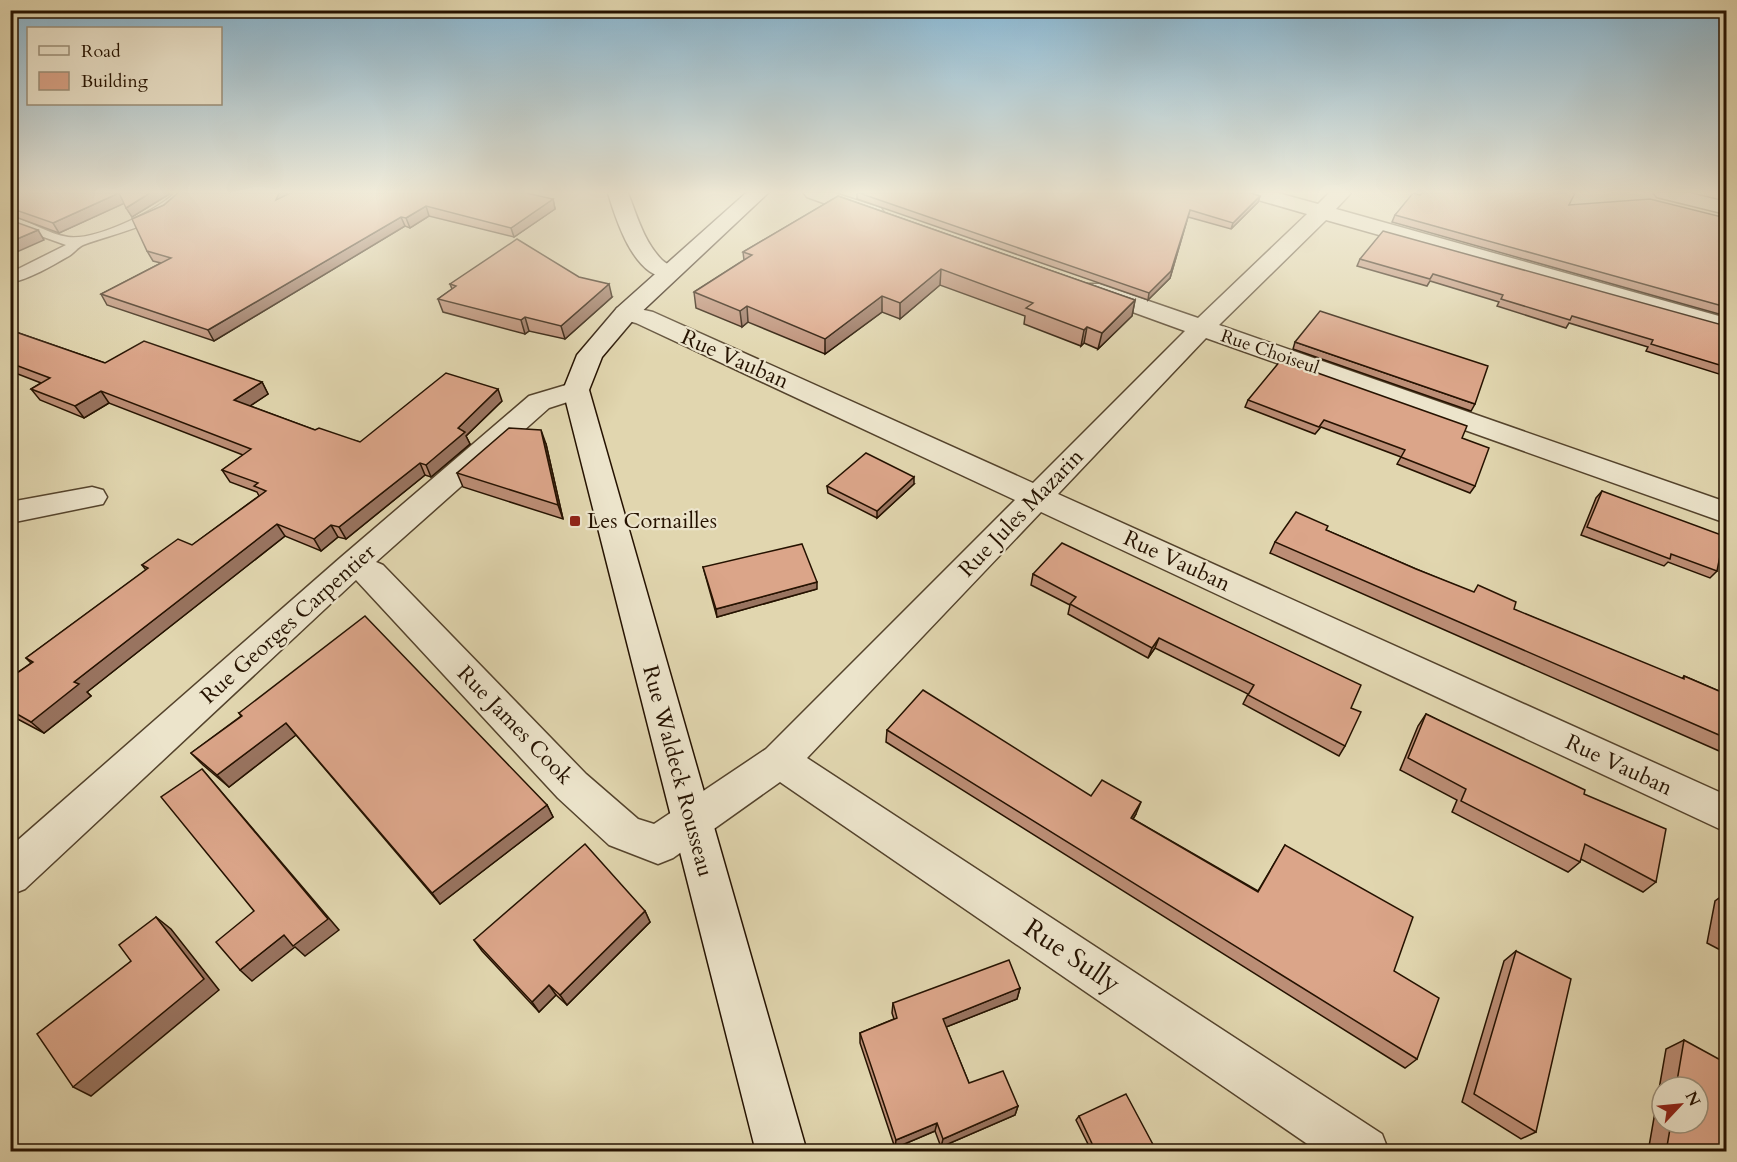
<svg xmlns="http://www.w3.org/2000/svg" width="1737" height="1162" font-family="Cardo,serif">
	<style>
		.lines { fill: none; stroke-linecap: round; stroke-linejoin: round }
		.lane-casing { stroke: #54432c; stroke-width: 3 }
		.street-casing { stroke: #54432c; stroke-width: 3 }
		.secondary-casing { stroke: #251200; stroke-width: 3 }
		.lane { fill: #ece4cb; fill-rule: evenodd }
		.street { fill: #ece4cb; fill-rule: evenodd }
		.secondary { fill: #ece4cb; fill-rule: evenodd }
		.wall { fill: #bc8e76; stroke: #251200; stroke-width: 1.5; fill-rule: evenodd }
		.shaded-wall { fill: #997460; stroke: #251200; stroke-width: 1.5 }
		.building { fill: #dba589; stroke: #251200; stroke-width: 1.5 }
		.poi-dot { fill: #8f2418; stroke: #ece4cb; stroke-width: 2 }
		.labels { text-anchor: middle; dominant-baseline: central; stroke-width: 4.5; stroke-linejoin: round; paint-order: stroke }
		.far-street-label { font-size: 18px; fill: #251200; stroke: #ece4cb }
		.street-label { font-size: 22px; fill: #251200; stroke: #ece4cb }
		.poi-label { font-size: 22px; fill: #251200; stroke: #ece4cb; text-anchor: start }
		.near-street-label { font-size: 27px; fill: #251200; stroke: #ece4cb }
	</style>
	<rect width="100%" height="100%" fill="#e1d6af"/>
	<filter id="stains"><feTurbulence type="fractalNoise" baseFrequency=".00333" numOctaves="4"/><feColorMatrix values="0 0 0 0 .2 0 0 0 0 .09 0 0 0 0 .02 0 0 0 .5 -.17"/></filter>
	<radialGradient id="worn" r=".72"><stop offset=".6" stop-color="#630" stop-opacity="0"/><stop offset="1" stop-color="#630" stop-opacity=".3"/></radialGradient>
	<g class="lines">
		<defs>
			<path id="lane" d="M175,193H190C166,224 118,232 83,245C78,247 74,253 69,256C51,266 30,279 10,283V273L66,245L10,225V216C30,221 48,234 68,237C95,241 156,211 175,193Z"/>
			<g id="street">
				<path d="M608,193H628C637,216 644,242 662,260C668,266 676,265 682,272L678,277C637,287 617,223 608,193Z"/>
				<path d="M804,193H834L881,208L884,213L881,218H865L807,197Z"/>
				<path d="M1245,193H1278L1318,204L1329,193H1351L1336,209L1726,318V333L1326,220L1219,325L1726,502V523L1206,338L1058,494L1726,795V832L1041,512L807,758L1382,1134L1389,1152H1319L780,782L673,858L658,864L609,845L558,798L356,580L25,889L10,895V847L340,558L529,396L576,382L586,384L589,390L586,396L549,408L376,562L383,565L586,774L638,819L654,824L766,749L1015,500L636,323L617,318L614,313L617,308L626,306L653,312L1033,483L1185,331L1083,294L1079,289L1083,284H1099L1198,318L1307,214L1248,197Z"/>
				<path d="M1654,193H1689L1726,202V214L1657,197Z"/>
				<path d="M92,487L103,490L107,497L103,504L10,523V502Z"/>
			</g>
			<path id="secondary" d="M746,193H768L635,318L602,357L589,390L807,1152H756L563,390L577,355L617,308Z"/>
		</defs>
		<!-- lane casing -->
		<use href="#lane" class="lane-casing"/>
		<!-- street casing -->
		<use href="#street" class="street-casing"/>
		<!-- secondary casing -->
		<use href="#secondary" class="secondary-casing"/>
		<!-- lane -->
		<use href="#lane" class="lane"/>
		<!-- street -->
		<use href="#street" class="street"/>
		<!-- secondary -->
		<use href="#secondary" class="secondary"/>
	</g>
	<!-- wall -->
	<g class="wall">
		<path d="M171,193L132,217L124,203L59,233L10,215V197Z"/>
		<path d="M178,193H287L286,195L553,199L555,209L514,237L429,216L410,228L405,226L214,341L107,305L101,294L161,263L153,261L147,251L164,205Z"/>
		<path d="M857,193H1251L1260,196L1258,202L1231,229L1188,217L1170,278L1148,300L857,199Z"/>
		<path d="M1420,195L1569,205L1726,218V316L1392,222L1395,215Z"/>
		<path d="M838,196L1135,300L1132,316L1098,349L1084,343L1081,346L1024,324L1025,316L940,285L900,319L882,312L825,354L748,322L742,327L696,308L694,292L744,260L743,252Z"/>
		<path d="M1360,259L1726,326V370L1722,375L1646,351L1648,347L1569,323L1566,328L1497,306L1499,302L1430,281L1427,286L1357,266Z"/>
		<path d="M450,284L612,297L565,339L529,331L525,334L443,312L438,299L452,289Z"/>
		<path d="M10,330L105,363L262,382L268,394L250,406L315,430L360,442L502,401L466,436L470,444L431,477L425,475L346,539L338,537L321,551L285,536L87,692L91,696L44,733L10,715V678L31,663L26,658L146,570L142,565L192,545L259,496L257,492L230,482L222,470L243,455L109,403L84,418L40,400L31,389L41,383L10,371Z"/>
		<path d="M1295,342L1475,404L1471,411L1293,349Z"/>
		<path d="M1248,400L1462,438L1475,486L1470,493L1397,464L1401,457L1321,427L1315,434L1245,407Z"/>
		<path d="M546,444L563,519L463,487L457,473Z"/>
		<path d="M914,484L877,518L828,493L827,486Z"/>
		<path d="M1602,491L1717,571L1710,578L1668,562L1664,566L1581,535L1596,498Z"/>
		<path d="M1326,530L1416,569L1682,679L1684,676L1726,694V754L1270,553L1275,542Z"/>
		<path d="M703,567L817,589L717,617Z"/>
		<path d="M1033,574L1351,708L1345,746L1339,756L1243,704L1248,694L1155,648L1148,658L1068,614L1070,605L1031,585Z"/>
		<path d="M239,713L547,805L553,817L440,904L296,735L229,787L203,765L191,753L241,716Z"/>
		<path d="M1426,714L1584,794L1656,882L1643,892L1581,859L1580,862L1568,872L1452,812L1457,800L1400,770L1418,726Z"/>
		<path d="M887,730L1091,796L1136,814L1133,819L1258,891L1285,845L1394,971L1417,1059L1405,1068L886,742Z"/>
		<path d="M1726,893V953L1707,943L1715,901Z"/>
		<path d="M645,911L650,922L567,1005L556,995L539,1012L482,951L474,940Z"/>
		<path d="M1516,951L1536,1132L1521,1139L1462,1102L1504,961Z"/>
		<path d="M1020,988L1017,999L946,1027L969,1083L1018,1106L1015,1115L941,1147L935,1131L895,1148L860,1043V1033L894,1019L892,1013L893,1003Z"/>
		<path d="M1684,1040L1726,1152H1648L1666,1049ZM1662,1087H1698V1123H1662Z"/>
		<path d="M1079,1116L1157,1152H1092L1076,1120Z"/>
	</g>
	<!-- shaded-wall -->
	<g class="shaded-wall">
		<path d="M119,193L125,203L59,233L53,223Z"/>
		<path d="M150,193H171L132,217L126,208Z"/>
		<path d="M279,193H287L281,209L276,200Z"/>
		<path d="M1260,196L1258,202L1231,229L1233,223Z"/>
		<path d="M553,199L555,209L514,237L511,228Z"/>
		<path d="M426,206L429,216L410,228L406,218Z"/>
		<path d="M1190,210L1170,278L1148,300L1149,293Z"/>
		<path d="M401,217L405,226L214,341L208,330Z"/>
		<path d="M38,230L44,240L10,255V242Z"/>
		<path d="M941,269L940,285L900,319V303Z"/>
		<path d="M609,284L612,297L565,339L561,326Z"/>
		<path d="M882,296V312L825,354V339Z"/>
		<path d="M1135,300L1132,316L1098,349L1102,333Z"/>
		<path d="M747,306L748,322L742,327L740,311Z"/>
		<path d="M525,317L529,331L525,334L521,320Z"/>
		<path d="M1087,327L1084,343L1081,346L1084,330Z"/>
		<path d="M262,382L268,394L241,412L234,400Z"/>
		<path d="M498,389L502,401L466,436L470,444L431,477L426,465L458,428Z"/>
		<path d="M101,391L109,403L84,418L75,406Z"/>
		<path d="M541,430L546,444L563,519L558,505Z"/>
		<path d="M420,463L425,475L346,539L339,527Z"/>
		<path d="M914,477V484L877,518V511Z"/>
		<path d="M277,524L285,536L87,692L91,696L44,733L31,722L74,682Z"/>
		<path d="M331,525L338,537L321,551L314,539Z"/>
		<path d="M817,582V589L717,617L716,609Z"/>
		<path d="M1159,638L1155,648L1148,658L1152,648Z"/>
		<path d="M286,723L296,735L229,787L217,775Z"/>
		<path d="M202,769L213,782L339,930L305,956L295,947L252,981L240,970L284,935Z"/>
		<path d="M1141,802L1136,814L1126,830L1131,818Z"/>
		<path d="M547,805L553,817L440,904L432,893Z"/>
		<path d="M645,911L650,922L567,1005L560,995Z"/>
		<path d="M156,917L171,929L219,990L91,1096L73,1087Z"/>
		<path d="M549,985L556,995L539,1012L532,1002Z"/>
		<path d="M1020,988L1017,999L941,1029L943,1019Z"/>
		<path d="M1018,1106L1015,1115L941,1147L943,1139Z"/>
		<path d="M937,1123L935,1131L895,1148L896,1140Z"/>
		<path d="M10,1145L15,1152H10Z"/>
	</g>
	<!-- building -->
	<g class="building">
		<path d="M13,193H150L126,208L119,193L53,223L10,208V197Z"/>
		<path d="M178,193H279L276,200L290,193H526L553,199L511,228L426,206L406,218L401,217L208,330L101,294L171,258L147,251L132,219L164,205Z"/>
		<path d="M859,193H1251L1260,196L1233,223L1190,210L1171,271L1149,293Z"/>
		<path d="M1413,193L1420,195L1422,193H1575L1569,205L1650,199L1726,218V307L1395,215Z"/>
		<path d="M838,196L1135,300L1102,333L1087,327L1084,330L1026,308L1033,303L941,269L900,303L882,296L825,339L747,306L740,311L694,292L752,255L743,252Z"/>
		<path d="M10,220L38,230L10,242Z"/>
		<path d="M1383,231L1726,326V367L1651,344L1653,340L1572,316L1570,320L1501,299L1503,295L1433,274L1430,279L1360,259Z"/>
		<path d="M517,239L579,277L609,284L561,326L525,317L521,320L438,299L456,286L450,284Z"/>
		<path d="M1320,311L1488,366L1475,404L1295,342Z"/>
		<path d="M10,330L105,363L144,341L262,382L234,400L315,430L319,428L360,442L446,373L498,389L458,428L465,432L426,465L420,463L339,527L331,525L314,539L277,524L74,682L79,684L31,722L10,710V678L33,662L26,658L148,568L142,565L178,539L192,545L266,491L254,486L258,483L222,470L251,449L101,391L75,406L31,389L50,378L10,363Z"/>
		<path d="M1281,360L1467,426L1462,438L1489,448L1475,486L1401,457L1405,450L1324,420L1319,427L1248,400Z"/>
		<path d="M509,428L541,430L558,505L457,473Z"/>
		<path d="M866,453L914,477L877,511L827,486Z"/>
		<path d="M1602,491L1724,536L1717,571L1671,554L1670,559L1587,527Z"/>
		<path d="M1296,512L1328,526L1326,530L1416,569L1474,592L1478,585L1516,602L1514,609L1684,679V676L1726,694V738L1275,542Z"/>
		<path d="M1062,543L1361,685L1351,708L1361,712L1345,746L1248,695L1254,685L1159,638L1152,648L1070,604L1076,597L1033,574Z"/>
		<path d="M802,544L817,582L716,609L703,567Z"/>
		<path d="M365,616L547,805L432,893L286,723L217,775L191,753L242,716L239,713Z"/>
		<path d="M923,690L1091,796L1102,780L1141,802L1131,818L1258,892L1285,845L1413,917L1394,971L1439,998L1417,1059L887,730Z"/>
		<path d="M1426,714L1585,790L1584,794L1666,829L1656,882L1585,844L1580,862L1461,801L1466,789L1408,758Z"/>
		<path d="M202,769L328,919L293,946L284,935L240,970L216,942L254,911L161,797Z"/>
		<path d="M585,844L645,911L560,995L549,985L532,1002L474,940Z"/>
		<path d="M156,917L204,979L73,1087L37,1034L131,961L119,945Z"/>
		<path d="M1726,921V933L1724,932Z"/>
		<path d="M1516,951L1571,979L1536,1132L1474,1094Z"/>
		<path d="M1009,960L1020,988L943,1019L969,1083L1003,1071L1018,1106L943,1139L937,1123L896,1140L860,1033L897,1018L893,1003Z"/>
		<path d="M1684,1040L1726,1063V1152H1666L1671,1123H1698V1087H1676Z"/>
		<path d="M1126,1094L1157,1152H1096L1079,1116Z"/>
	</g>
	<!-- sky -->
	<linearGradient id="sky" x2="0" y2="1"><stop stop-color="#87b6d2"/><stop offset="0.54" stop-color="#f2eddb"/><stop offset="1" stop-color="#f2eddb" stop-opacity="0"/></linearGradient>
	<rect width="1737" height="356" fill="url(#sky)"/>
	<!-- markers -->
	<rect class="poi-dot" x="569" y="515" width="12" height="12" rx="3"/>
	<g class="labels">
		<!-- far-street labels -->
		<g class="far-street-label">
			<text transform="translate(1270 352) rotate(19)">Rue Choiseul</text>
		</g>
		<!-- street labels -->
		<g class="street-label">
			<text transform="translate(735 359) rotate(24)">Rue Vauban</text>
			<text transform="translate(1021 513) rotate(-46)">Rue Jules Mazarin</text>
			<text transform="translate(1177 561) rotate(25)">Rue Vauban</text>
			<text transform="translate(288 624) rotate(-42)">Rue Georges Carpentier</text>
			<text transform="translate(515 725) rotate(46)">Rue James Cook</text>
			<text transform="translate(1619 765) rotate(25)">Rue Vauban</text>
			<text transform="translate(678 771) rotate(75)">Rue Waldeck Rousseau</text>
		</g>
		<!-- poi labels -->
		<g class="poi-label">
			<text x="587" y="521">Les Cornailles</text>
		</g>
		<!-- near-street labels -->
		<g class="near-street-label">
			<text transform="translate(1072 956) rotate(34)">Rue Sully</text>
		</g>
	</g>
	<!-- margin -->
	<rect width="1737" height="1162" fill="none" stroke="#e1d6af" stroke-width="36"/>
	<rect x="12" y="12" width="1713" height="1138" fill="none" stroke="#251200" stroke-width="3"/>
	<rect x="18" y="18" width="1701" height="1126" fill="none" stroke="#251200" stroke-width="1.5"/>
	<!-- legend -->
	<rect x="27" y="27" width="195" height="78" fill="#ece4cb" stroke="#9c907a" stroke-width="1.5"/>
	<rect x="39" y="46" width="30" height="9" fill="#ece4cb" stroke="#9c907a" stroke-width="1.5"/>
	<text x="81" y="57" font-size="18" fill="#251200">Road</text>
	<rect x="39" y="72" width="30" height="18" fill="#dba589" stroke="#9c907a" stroke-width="1.5"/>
	<text x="81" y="87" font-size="18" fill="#251200">Building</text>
	<!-- north arrow -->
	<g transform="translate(1680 1105) rotate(64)"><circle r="28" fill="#ece4cb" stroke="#9c907a" stroke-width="1.5"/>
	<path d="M0-4.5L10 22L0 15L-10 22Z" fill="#8f2418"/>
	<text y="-9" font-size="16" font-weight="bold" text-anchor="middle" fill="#251200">N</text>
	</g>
	<rect width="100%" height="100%" filter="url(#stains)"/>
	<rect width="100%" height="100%" fill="url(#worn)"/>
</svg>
